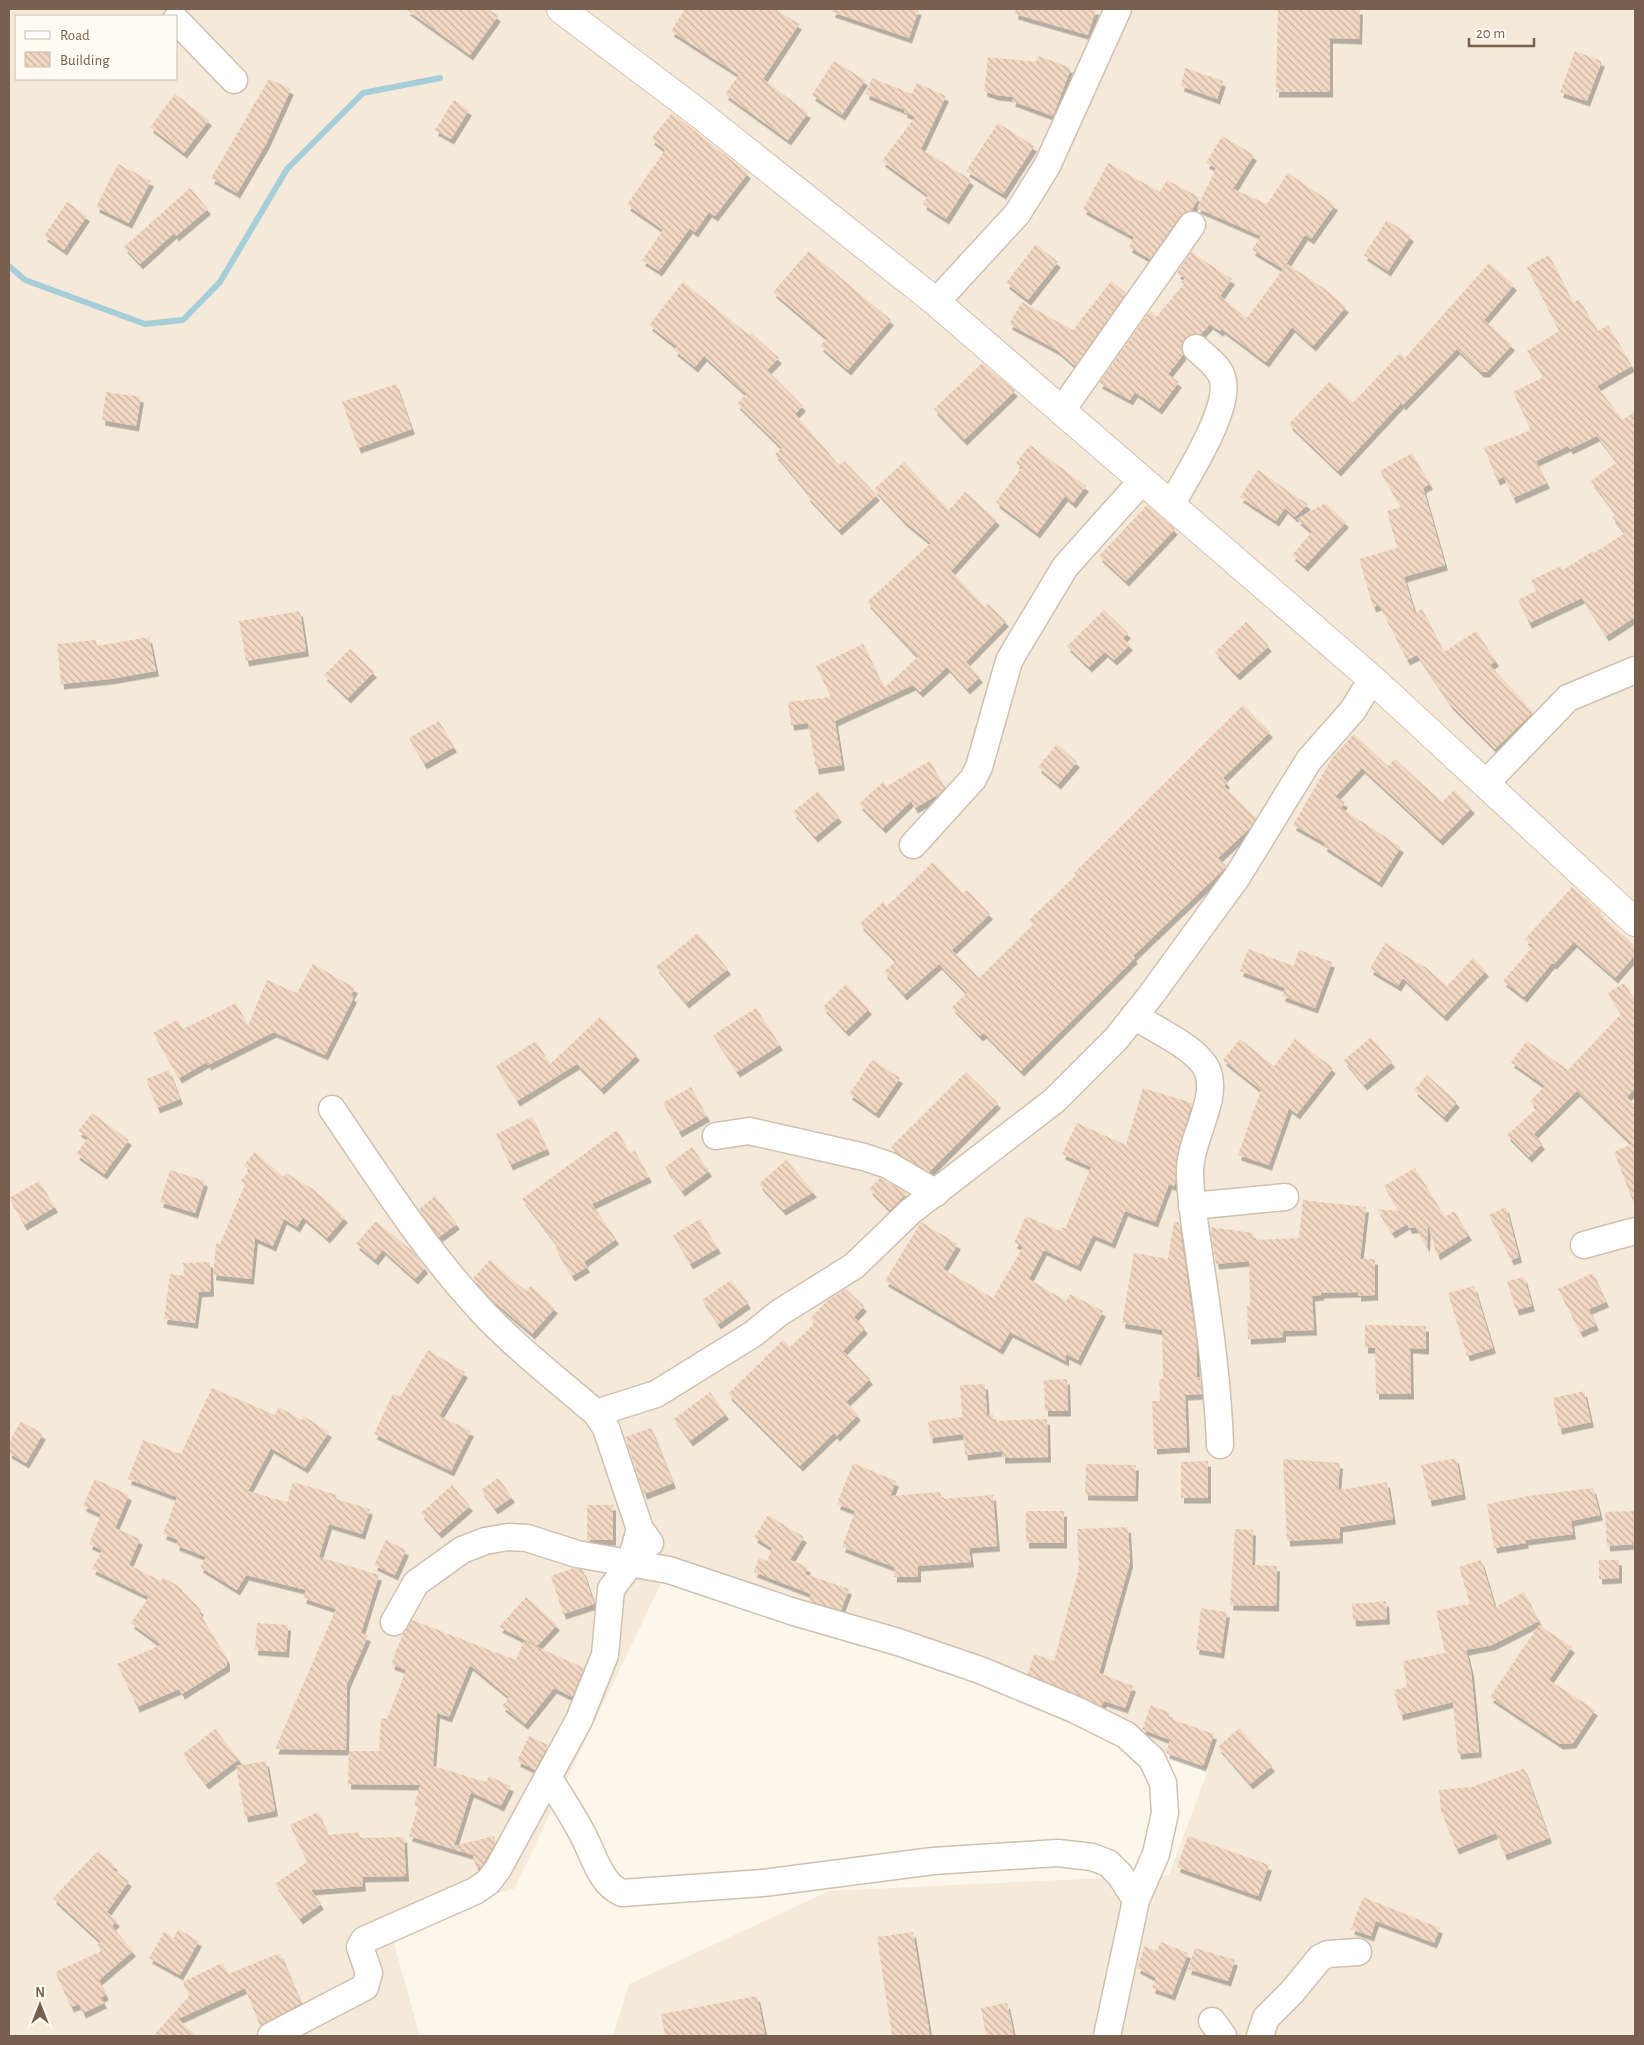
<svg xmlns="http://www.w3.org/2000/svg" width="1644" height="2045" font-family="'Alegreya Sans',sans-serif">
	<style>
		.residential { fill: #f5eada; fill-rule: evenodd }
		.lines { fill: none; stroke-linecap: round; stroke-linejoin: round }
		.stream { stroke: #a5ced9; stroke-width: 6 }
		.building { fill: url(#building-back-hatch); filter: url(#shadow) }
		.minor-casing { stroke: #d0c0b0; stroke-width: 29 }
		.secondary-casing { stroke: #d5c2b0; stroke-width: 30 }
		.minor { stroke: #fff; stroke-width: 26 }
		.secondary { stroke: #fff; stroke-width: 28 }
	</style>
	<defs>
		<pattern id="building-back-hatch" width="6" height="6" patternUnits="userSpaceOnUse" patternTransform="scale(1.25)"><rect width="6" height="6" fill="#f2d8c3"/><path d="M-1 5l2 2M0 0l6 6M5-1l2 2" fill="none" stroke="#c9b2a1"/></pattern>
		<filter id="shadow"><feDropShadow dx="3" dy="5.5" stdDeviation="0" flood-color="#0004"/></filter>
	</defs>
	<rect width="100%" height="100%" fill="#fdf7eb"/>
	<!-- residential -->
	<path class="residential" d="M9,9H1635V2036H613L629,1984L829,1891L1169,1875L1208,1770L672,1561L514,1889L387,1918L420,2036H9ZM16,16H176V79H16Z"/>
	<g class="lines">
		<!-- stream -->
		<path class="stream" d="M9,266L25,280L145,324L183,320L220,282L287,169L363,93L440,78"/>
	</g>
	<!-- building -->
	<g class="building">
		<path d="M406,9H488L498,16L470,55Z"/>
		<path d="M685,9H775L799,24L763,79L808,113L788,140L725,94L739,75L671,31Z"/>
		<path d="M833,9H919L909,38L832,12Z"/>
		<path d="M1016,9H1096L1088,35L1015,14Z"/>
		<path d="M1278,9H1360L1359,39L1330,38V92H1276Z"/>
		<path d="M1575,51L1602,61L1587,101L1560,92Z"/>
		<path d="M1039,56L1071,68L1053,116L1012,101L1014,97L996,95L984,91L988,57L1036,62Z"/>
		<path d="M834,61L865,80L842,115L812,95Z"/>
		<path d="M1185,68L1223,81L1217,99L1181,86Z"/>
		<path d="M872,78L912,94L917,83L946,96L921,149L971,180L946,219L923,204L928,195L882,161L915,117L904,112L905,110L866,94Z"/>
		<path d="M269,79L291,89L266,144L237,193L211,178Z"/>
		<path d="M175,94L209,120L184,153L150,127Z"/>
		<path d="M454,100L469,110L451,139L435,130Z"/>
		<path d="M672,113L748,173L715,216L709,212L695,232L690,228L659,271L642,260L663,230L627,205L665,150L651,139Z"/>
		<path d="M998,123L1034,146L1003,194L966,171Z"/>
		<path d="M1222,136L1254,155L1233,189L1267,204L1288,173L1335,205L1311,239L1305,235L1283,269L1252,250L1261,236L1197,208L1216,168L1206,163Z"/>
		<path d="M1108,163L1160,192L1167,180L1199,197L1192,210L1180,216L1150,259L1129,247L1134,237L1083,209Z"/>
		<path d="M118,164L151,181L129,223L96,207Z"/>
		<path d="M190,188L208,209L176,236L174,233L140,264L124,247Z"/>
		<path d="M67,202L87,216L64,250L44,236Z"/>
		<path d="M1387,220L1411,236L1388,271L1364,255Z"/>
		<path d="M1036,244L1058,262L1028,300L1006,283Z"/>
		<path d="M809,251L891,320L848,370L820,346L827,338L773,292Z"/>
		<path d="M1191,252L1232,279L1220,296L1247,318L1287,264L1325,289L1346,307L1313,346L1292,327L1266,362L1222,329L1220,331L1210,324L1201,334H1192L1185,338L1181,345L1183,355L1168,374L1179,382L1159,409L1135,392L1130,400L1099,383L1150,311L1156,317L1184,284L1181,282L1185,278L1177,273Z"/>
		<path d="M1549,255L1573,303L1579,299L1598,331L1608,325L1632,366L1597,386L1623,420L1635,411V617L1606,636L1582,598L1529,623L1518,600L1536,591L1531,580L1561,566L1563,570L1593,551L1594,553L1625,533L1612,517L1616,514L1591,481L1617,462L1597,436L1570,449L1568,446L1536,461L1547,483L1513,498L1504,477L1497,480L1484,448L1531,430L1513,392L1544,377L1527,351L1559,331L1527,267Z"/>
		<path d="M1489,263L1514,285L1484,320L1512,345L1487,372H1481L1457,349L1403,405L1401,403L1338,471L1289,424L1330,381L1353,403L1400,353L1405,358Z"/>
		<path d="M1111,281L1126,293L1075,366L1057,350L1009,324L1022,302L1073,330Z"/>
		<path d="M683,282L749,335L751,333L779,358L767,370L803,406L795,414L839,465L844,461L877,495L839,530L807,496L809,494L775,454L782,448L737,404L746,394L704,356L695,367L674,350L677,347L649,325Z"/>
		<path d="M982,363L1015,391L964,440L934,409Z"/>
		<path d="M396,384L412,429L358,448L342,402Z"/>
		<path d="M106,392L141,397L136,426L102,420Z"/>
		<path d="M1030,445L1086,486L1073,503L1065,496L1037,533L996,502L1022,467L1016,463Z"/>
		<path d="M1412,453L1430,484L1423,488L1445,565L1404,577L1415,613L1422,609L1444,652L1476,631L1496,661L1490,665L1533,712L1495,749L1450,704L1417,655L1407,660L1379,605L1373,607L1359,559L1397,548L1387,511L1401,507L1380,471Z"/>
		<path d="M904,462L949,510L965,492L997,520L951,571L985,607L988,604L1006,621L966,662L980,677L967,689L947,667L920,692L913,685L835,721L842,765L816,769L808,723L791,725L788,702L831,697L816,666L863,644L884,688L918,657L867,602L931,543L904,521L874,489Z"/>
		<path d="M1258,470L1294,495L1308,504L1295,517L1285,508L1276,521L1240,497Z"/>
		<path d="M1325,503L1346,522L1305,566L1292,555L1312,532L1297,519Z"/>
		<path d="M1147,505L1175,529L1126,581L1099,556Z"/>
		<path d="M1104,610L1128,633L1123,638L1130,645L1114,660L1105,652L1089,667L1067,646Z"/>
		<path d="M300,611L306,651L246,661L239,621Z"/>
		<path d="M1246,622L1269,646L1237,675L1215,652Z"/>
		<path d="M149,637L156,671L110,679L61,684L57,644L96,640L97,646Z"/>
		<path d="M350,649L374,672L348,698L324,675Z"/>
		<path d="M1243,705L1270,732L1223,778L1227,782L1224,786L1256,818L1250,828L1218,858L1226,866L1225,868L1133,956L1135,958L1021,1071L984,1033L980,1036L952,1007L967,993L939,964L904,995L884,972L896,961L860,924L883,902L887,906L933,862L963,893L967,890L990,914L952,950L979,978L1033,925L1029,920L1076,875L1074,873Z"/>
		<path d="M439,721L454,747L424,764L409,738Z"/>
		<path d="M1354,734L1388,766L1395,759L1442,802L1454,790L1472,808L1440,840L1362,768L1335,797L1345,802L1341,808L1401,847L1379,882L1324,846L1325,843L1293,825L1332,758Z"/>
		<path d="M1057,744L1077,762L1058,784L1038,767Z"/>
		<path d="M930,761L945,787L939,794L915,808L911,801L883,828L859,804L883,782L887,786Z"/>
		<path d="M818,791L839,817L815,837L793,812Z"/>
		<path d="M1572,887L1601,912L1599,914L1635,946V955L1615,978L1574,942L1554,964L1552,963L1524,997L1503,981L1533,946L1525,939Z"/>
		<path d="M698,933L728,969L686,1003L656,967Z"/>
		<path d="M1385,943L1428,969L1447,986L1473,958L1486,971L1444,1016L1403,978L1398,986L1370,969Z"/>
		<path d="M1248,949L1294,966L1299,950L1332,962L1315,1008L1282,996L1285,988L1240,971Z"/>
		<path d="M313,964L355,988L351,995L354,997L325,1055L274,1032L208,1065L207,1062L179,1078L153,1033L177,1020L183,1029L236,1003L248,1026L267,980L297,993Z"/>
		<path d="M1624,983L1635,1000V1088L1627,1097L1635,1105L1634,1204L1614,1152L1632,1144L1577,1091L1534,1134L1542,1144L1529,1157L1507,1135L1537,1108L1530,1101L1545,1086L1511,1062L1527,1041L1568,1070L1621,1014L1608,993Z"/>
		<path d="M846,984L869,1009L846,1031L823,1007Z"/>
		<path d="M756,1008L780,1045L737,1072L713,1035Z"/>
		<path d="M600,1017L637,1055L601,1089L577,1064L517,1101L496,1066L536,1041L550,1064Z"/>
		<path d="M1371,1037L1392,1062L1364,1085L1344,1060Z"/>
		<path d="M1240,1039L1274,1066L1295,1039L1333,1068L1297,1114L1289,1108L1269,1165L1238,1155L1261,1090L1223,1060Z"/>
		<path d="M872,1060L900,1078L876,1113L849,1094Z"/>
		<path d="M169,1070L180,1099L157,1108L146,1079Z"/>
		<path d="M966,1072L998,1103L929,1172L897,1153L891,1147Z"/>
		<path d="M1427,1075L1457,1102L1444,1117L1414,1090Z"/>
		<path d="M691,1087L707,1116L679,1132L663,1103Z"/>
		<path d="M1143,1088L1192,1103L1177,1155L1175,1184V1186L1169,1184L1155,1222L1125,1211L1112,1243L1093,1235L1078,1266L1044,1250L1029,1279L1066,1301L1070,1294L1103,1311L1078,1360L1066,1354V1361L1010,1332L1000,1349L885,1281L921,1222L958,1244L943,1269L993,1298L1023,1247L1014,1243L1026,1216L1060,1231L1062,1227L1065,1229L1091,1167L1062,1154L1077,1123L1126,1145Z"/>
		<path d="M92,1113L129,1140L104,1174L76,1154L88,1138L78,1131Z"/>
		<path d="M532,1117L547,1149L510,1165L496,1134Z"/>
		<path d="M617,1130L630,1153L635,1151L649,1177L592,1204L616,1239L584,1262L587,1267L572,1276L555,1248L558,1246L522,1199Z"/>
		<path d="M692,1147L709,1171L682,1191L665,1167Z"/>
		<path d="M255,1152L283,1177L286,1173L313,1189L345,1217L327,1238L303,1217L297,1227L284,1219L273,1246L255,1238L251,1279L213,1275L216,1244H220L245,1184L241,1180L250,1171L244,1165Z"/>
		<path d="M786,1160L814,1192L783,1210L759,1184Z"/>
		<path d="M1415,1168L1445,1217L1454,1211L1469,1235L1437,1255L1428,1224L1427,1247L1416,1228H1409L1407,1224L1392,1233L1377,1209L1399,1211L1384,1186Z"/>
		<path d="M170,1170L205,1181L195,1213L160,1202Z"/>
		<path d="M880,1178L907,1193L890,1210L869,1189Z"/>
		<path d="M39,1181L55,1207L24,1225L9,1198Z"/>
		<path d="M435,1196L457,1224L439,1237L419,1209Z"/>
		<path d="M1303,1200L1366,1207L1360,1259H1375V1295L1358,1296V1292L1321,1293V1295L1312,1296L1314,1330L1283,1331V1337L1248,1339L1247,1305H1250L1249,1261L1216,1264L1210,1227L1253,1233L1254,1240L1299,1238Z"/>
		<path d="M1506,1207L1519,1257L1511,1260L1489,1215Z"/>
		<path d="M700,1219L718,1248L690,1264L673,1235Z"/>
		<path d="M376,1221L412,1251L425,1268L415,1279L383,1250L375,1260L356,1244Z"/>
		<path d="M1174,1222H1179L1196,1339L1197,1377H1200L1202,1394L1185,1395L1187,1447L1154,1449L1152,1401H1160L1159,1379H1163L1162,1330L1122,1323L1134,1253L1168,1259Z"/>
		<path d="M490,1260L526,1291L531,1286L555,1308L532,1334L491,1299L473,1278Z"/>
		<path d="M210,1262L211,1291L199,1292L195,1323L164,1319L170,1274L184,1276L183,1263Z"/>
		<path d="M1593,1273L1606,1302L1589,1309L1596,1325L1580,1332L1558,1289Z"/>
		<path d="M1524,1277L1532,1306L1516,1310L1507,1281Z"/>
		<path d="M731,1280L748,1303L718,1324L702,1300Z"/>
		<path d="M1474,1286L1493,1348L1467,1356L1448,1293Z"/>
		<path d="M846,1289L864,1306L854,1317L865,1328L843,1351L870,1379L846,1402L858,1415L837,1436L834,1433L800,1466L728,1394L783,1340L790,1347L815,1323L810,1318L828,1300Z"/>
		<path d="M1365,1325L1426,1326V1349L1410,1348L1411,1394H1376L1375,1348H1365Z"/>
		<path d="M428,1350L465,1372L439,1416L471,1431L451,1471L374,1434L393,1394L400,1397Z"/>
		<path d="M1067,1379L1068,1411H1045L1044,1380Z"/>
		<path d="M985,1384L987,1415L993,1414V1421L1047,1419L1048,1457L1002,1458V1451L965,1455L963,1434L930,1438L928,1421L962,1417L960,1385Z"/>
		<path d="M212,1388L275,1415L279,1407L302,1420L304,1416L329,1432L305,1468L271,1448L248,1491L287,1502L293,1482L337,1495L336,1499L370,1509L362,1534L329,1524L319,1557L379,1575L361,1633L368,1636L347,1684L346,1750L275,1749L336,1609L303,1598L306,1590L246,1575L237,1590L200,1567L206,1557L176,1545L178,1540L163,1534L177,1497L128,1479L143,1440L181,1454Z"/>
		<path d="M1584,1391L1591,1422L1559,1429L1553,1398Z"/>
		<path d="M710,1392L726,1414L690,1441L674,1419Z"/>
		<path d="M21,1421L43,1434L26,1463L9,1453V1442Z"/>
		<path d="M651,1428L673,1483L644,1494L625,1437Z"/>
		<path d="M1456,1458L1463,1494L1429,1501L1421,1465Z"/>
		<path d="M1283,1459L1340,1463L1338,1490L1387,1482L1393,1519L1340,1527V1538L1287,1541Z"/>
		<path d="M1208,1461V1498H1181V1462Z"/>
		<path d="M853,1463L896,1481L890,1496L941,1492V1499L993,1495L997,1546L969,1548L971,1562L918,1566V1577H894V1567L842,1547L855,1511L837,1504Z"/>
		<path d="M1086,1464L1136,1465L1135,1496L1085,1495Z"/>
		<path d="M498,1478L512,1497L495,1509L481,1490Z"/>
		<path d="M95,1479L129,1495L115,1528L140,1539L129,1565L161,1581L163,1577L183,1589L182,1591L201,1610L199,1612L227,1659V1666L182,1694L179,1689L137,1707L117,1664L161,1645L131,1623L149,1597L92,1569L102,1550L89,1544L101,1514L83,1506Z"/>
		<path d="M452,1485L470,1506L439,1533L421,1513Z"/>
		<path d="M1593,1488L1600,1515L1571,1521L1573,1534L1525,1540L1526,1543L1494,1548L1487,1504L1528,1496Z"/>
		<rect x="587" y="1505" width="26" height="35"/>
		<rect x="1026" y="1511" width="38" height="32"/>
		<path d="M1635,1511V1544L1607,1546L1605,1512Z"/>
		<path d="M768,1515L804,1537L790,1560L808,1567L805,1574L849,1589L841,1610L809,1601L811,1594L754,1572L759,1558L767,1561L772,1548L754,1537Z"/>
		<path d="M1128,1527L1130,1562L1099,1673L1133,1686L1125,1708L1104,1701L1101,1706L1028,1674L1034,1654L1054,1661L1079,1569L1077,1529Z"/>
		<path d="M1235,1529L1253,1530L1252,1565L1277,1566L1276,1606L1230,1605Z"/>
		<path d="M386,1540L406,1550L395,1575L374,1565Z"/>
		<path d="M1481,1560L1495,1607L1524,1592L1539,1621L1492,1645L1466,1650L1471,1671L1479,1752L1458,1754L1453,1702L1400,1715L1394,1690L1407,1687L1403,1661L1445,1653L1436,1611L1470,1604L1459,1567Z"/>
		<path d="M1599,1560H1619V1578L1599,1579Z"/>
		<path d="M573,1568L583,1570L594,1604L563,1614L551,1576Z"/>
		<path d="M526,1597L557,1625L537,1646L499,1627Z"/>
		<path d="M1386,1601L1387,1619L1353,1621L1352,1604Z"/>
		<path d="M1201,1608L1227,1612L1221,1653L1196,1649Z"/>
		<path d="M412,1620L516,1660L524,1641L584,1668L572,1697L554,1688L525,1724L502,1706L509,1697L470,1665L449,1717L437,1713L433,1766L486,1782L489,1776L511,1786L501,1806L471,1792L454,1846L494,1836L496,1842L481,1867L476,1868L473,1855L409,1836L418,1807L414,1806L420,1785L348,1784L349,1751H379L381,1718L387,1719L406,1670L391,1664L403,1634Z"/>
		<path d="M257,1623L288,1625L286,1652L255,1650Z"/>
		<path d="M1539,1625L1572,1647L1549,1680L1595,1710L1573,1743L1560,1744L1490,1697Z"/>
		<path d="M1151,1705L1170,1713L1168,1718L1214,1734L1203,1766L1166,1753L1170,1740L1142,1729Z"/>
		<path d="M1239,1728L1272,1766L1250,1784L1218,1747Z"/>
		<path d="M215,1729L239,1759L206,1784L183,1754Z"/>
		<path d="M529,1736L548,1745L535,1770L517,1761Z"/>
		<path d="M266,1761L275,1811L245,1817L236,1766Z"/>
		<path d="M1524,1768L1549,1838L1504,1855L1496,1833L1456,1849L1441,1811L1439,1790L1472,1787Z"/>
		<path d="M318,1812L328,1835L359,1832L360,1838L404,1837L406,1876L362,1877L363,1886L311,1890L321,1904L300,1919L275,1884L307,1862L290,1825Z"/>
		<path d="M1188,1836L1269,1865L1258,1896L1177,1867Z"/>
		<path d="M97,1852L115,1865L112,1869L129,1881L107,1912L117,1921L112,1926L133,1951L99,1980L106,1995L101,1997L104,2003L83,2013L79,2004L71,2007L55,1972L102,1951L97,1945L101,1942L53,1898Z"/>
		<path d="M1363,1897L1440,1928L1434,1943L1376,1921L1371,1936L1351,1929Z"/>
		<path d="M178,1929L199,1941L180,1975L149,1958L164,1932L174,1938Z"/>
		<path d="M913,1932L930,2036H892L877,1937Z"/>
		<path d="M1161,1942L1188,1953L1172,1995L1152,1988L1156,1978L1137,1968L1145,1946L1156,1951Z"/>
		<path d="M1195,1948L1235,1960L1228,1981L1188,1969Z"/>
		<path d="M280,1953L301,2003L260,2026L245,1988L178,2019L197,2036H153L189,1996L183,1982L222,1963L228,1974Z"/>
		<path d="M757,1996L765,2034L665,2036L661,2014Z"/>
		<path d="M1007,2003L1014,2036H986L981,2008Z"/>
	</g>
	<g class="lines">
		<defs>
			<g id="minor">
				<path d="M176,20L234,80"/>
				<path d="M936,302L1017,214L1047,166L1118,9"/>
				<path d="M1062,410L1192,225"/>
				<path d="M1171,505C1186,478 1233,406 1222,377C1218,365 1205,357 1196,348"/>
				<path d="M1486,783L1568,698L1635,670"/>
				<path d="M913,845L973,779L979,767L1009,661L1017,647L1065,567L1142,481"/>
				<path d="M1134,1016C1154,1029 1200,1049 1208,1072C1218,1101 1190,1139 1190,1171C1190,1203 1197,1236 1201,1268C1210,1327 1218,1385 1220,1445"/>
				<path d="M332,1109C376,1173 418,1240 470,1298C507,1341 553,1376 596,1413L606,1428L640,1529L650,1543"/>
				<path d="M716,1136L749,1131L864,1157L888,1165L936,1193"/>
				<path d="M1192,1206L1285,1197"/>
				<path d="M1584,1245L1635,1231"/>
				<path d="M596,1413L656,1394L753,1334L779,1313L854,1266L911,1211L1055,1100L1116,1039L1151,995L1237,877L1309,760L1353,710L1372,679"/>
				<path d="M394,1622L416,1583L462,1550L485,1541L508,1537L527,1538L577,1554L669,1570L794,1612L898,1642L980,1670L1076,1710L1126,1735L1152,1759L1163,1783L1165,1813L1156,1854L1136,1900L1107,2036"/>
				<path d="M548,1777C560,1796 572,1814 582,1833C593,1853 600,1884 622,1893L763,1883L933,1861L1058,1853L1092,1857L1108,1863L1120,1875L1136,1900"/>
				<path d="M1212,2021L1223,2036"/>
				<path d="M271,2036L365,1987L369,1973L360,1947L364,1940L475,1891L488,1882L498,1869L579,1720L605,1655L611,1589L630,1564L640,1529"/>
				<path d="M1260,2036L1266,2018L1292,1992L1320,1958L1328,1954L1358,1952"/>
			</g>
			<path id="secondary" d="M561,9L701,115L936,302L1372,679L1635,922"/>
		</defs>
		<!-- minor casing -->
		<use href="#minor" class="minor-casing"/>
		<!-- secondary casing -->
		<use href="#secondary" class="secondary-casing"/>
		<!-- minor -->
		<use href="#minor" class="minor"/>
		<!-- secondary -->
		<use href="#secondary" class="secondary"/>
	</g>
	<!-- border -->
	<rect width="1644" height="2045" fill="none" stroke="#795f4d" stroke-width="20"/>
	<!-- legend -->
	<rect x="15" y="15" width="162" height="65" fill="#fffbf2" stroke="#c9bdb0"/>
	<rect x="25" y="31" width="25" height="8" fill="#ffffff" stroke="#c9bdb0"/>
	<text x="60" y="40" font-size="15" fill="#795f4d">Road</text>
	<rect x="25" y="52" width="25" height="15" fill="url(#building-back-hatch)" stroke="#c9bdb0"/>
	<text x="60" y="65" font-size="15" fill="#795f4d">Building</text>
	<!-- north arrow -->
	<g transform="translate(40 2005)" stroke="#fffbf2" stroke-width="4" paint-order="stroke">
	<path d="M0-4L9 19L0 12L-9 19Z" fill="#795f4d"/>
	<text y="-8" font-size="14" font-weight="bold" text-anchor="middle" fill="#795f4d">N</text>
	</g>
	<!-- scale -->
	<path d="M1469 38v8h65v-8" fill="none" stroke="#795f4d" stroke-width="2.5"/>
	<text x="1476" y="38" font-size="15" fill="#795f4d" stroke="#fffbf2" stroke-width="4" paint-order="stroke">20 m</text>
</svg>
